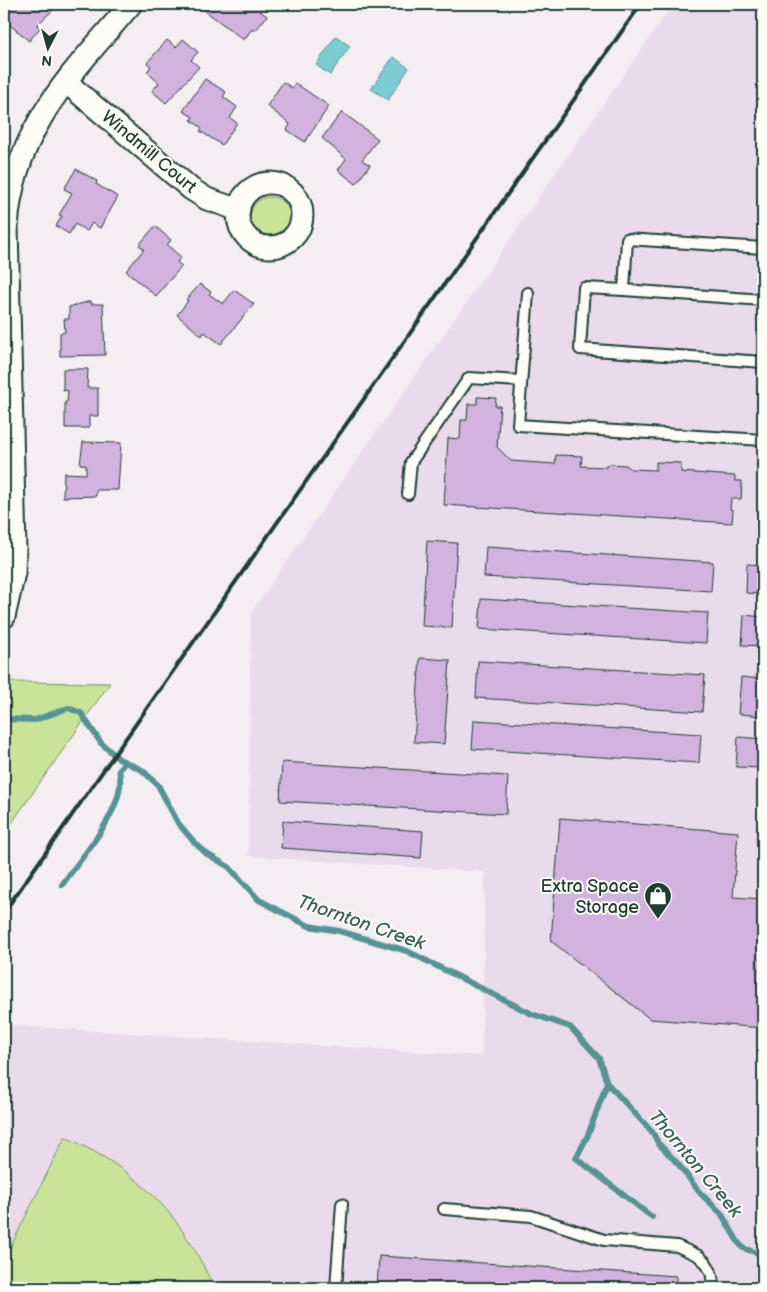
<svg xmlns="http://www.w3.org/2000/svg" width="767" height="1292" font-family="'Balsamiq Sans',sans-serif">
	<style>
		.built { fill: #eadbec }
		.green { fill: #c9e399; stroke: #749066 }
		.water { fill: #7ccdd2; stroke: #579393 }
		.lines { fill: none; stroke-linecap: round; stroke-linejoin: round }
		.stream { stroke: #579393; stroke-width: 6 }
		.building { fill: #d2b2de; stroke: #1f3d34 }
		.service-casing { stroke: #1f3d34; stroke-width: 14 }
		.minor-casing { stroke: #1f3d34; stroke-width: 25 }
		.service { stroke: #fdfcf7; stroke-width: 10 }
		.minor { stroke: #fdfcf7; stroke-width: 21 }
		.rail { stroke: #1f3d34; stroke-width: 4 }
		.labels { text-anchor: middle; dominant-baseline: central; stroke-width: 4; stroke-linejoin: round; paint-order: stroke }
		.street-label { font-size: 18px; fill: #1f3d34; stroke: #fdfcf7 }
		.poi-label { font-size: 18px; fill: #1f3d34; stroke: #fdfcf7; text-anchor: end }
		.water-label { font-size: 19px; font-style: italic; fill: #36615c; stroke: #fdfcf7 }
	</style>
	<rect width="100%" height="100%" fill="#f4edf2"/>
	<filter id="ink" filterUnits="userSpaceOnUse"><feTurbulence type="fractalNoise" baseFrequency=".02" numOctaves="2"/><feDisplacementMap in="SourceGraphic" scale="10" xChannelSelector="R" yChannelSelector="G"/><feConvolveMatrix kernelMatrix="1 2 1 2 8 2 1 2 1" color-interpolation-filters="sRGB"/></filter>
	<g filter="url(#ink)">
		<!-- built -->
		<path class="built" d="M673,4H763V1288H4V1025L482,1056L485,872L248,856L251,613Z"/>
		<!-- green -->
		<g class="green">
			<circle cx="270" cy="217" r="20"/>
			<path d="M4,682L110,683L4,834Z"/>
			<path d="M65,1137C139,1170 181,1214 214,1288H4V1260Z"/>
		</g>
		<!-- water -->
		<g class="water">
			<path d="M336,36L350,46L330,75L316,65Z"/>
			<path d="M393,57L409,68L388,100L371,89Z"/>
		</g>
		<g class="lines">
			<!-- stream -->
			<g class="stream">
				<path d="M4,719L35,720L68,708L81,713L101,743L119,759L142,770L158,785L178,823L194,842L207,854L229,867L259,900L309,926L339,931L407,951L532,1014L570,1027L599,1058L607,1083L653,1133L658,1143L679,1165L700,1193L721,1213L738,1242L743,1248L760,1254L763,1258"/>
				<path d="M62,885C81,857 129,806 119,770L125,762"/>
				<path d="M607,1083L588,1135L576,1158L652,1217"/>
			</g>
		</g>
		<!-- building -->
		<g class="building">
			<path d="M12,4H55L54,6L56,7L37,25L40,28L29,41L4,20V14Z"/>
			<path d="M196,4H265L260,11L267,16L256,30H251L244,40Z"/>
			<path d="M183,39L198,52L191,60L199,67L166,103L152,91L159,83L147,72L151,66L147,63L167,40L176,47Z"/>
			<path d="M205,79L226,92L223,97L237,107L230,118L237,123L222,145L200,131L202,128L191,120L193,117L183,111Z"/>
			<path d="M283,82L292,88L295,83L329,106L305,142L287,130L290,124L267,106Z"/>
			<path d="M342,112L378,139L362,160L370,165L356,184L338,170L346,159L322,138Z"/>
			<path d="M76,169L97,181L96,184L118,197L100,228L92,223L87,231L75,224L69,234L56,226L62,216L59,215L72,193L64,189Z"/>
			<path d="M155,226L171,240L167,245L181,257L177,262L182,266L156,296L126,271L144,249L139,245Z"/>
			<path d="M200,284L211,292L209,294L223,304L234,290L254,304L221,344L204,332L202,336L177,315L188,301L186,300Z"/>
			<path d="M91,301V304H103L105,355L60,356V333L65,332L64,319H69V307Z"/>
			<path d="M63,369H88L87,388H98V416H89V428H65V402H67L68,391L63,390Z"/>
			<path d="M477,397L496,398L495,406H500L497,447L511,461L555,464L556,455L582,456L581,466L606,467L609,464L626,465L631,469L656,470V462L681,463V472L735,476V481H742L741,499H731L730,509L733,510L732,523L444,505L448,438L460,439L461,420H467L468,404H477Z"/>
			<path d="M83,442L121,443L118,490H96V496L63,497L64,473L86,474V465L80,464Z"/>
			<path d="M427,541L457,543L452,628L422,626Z"/>
			<path d="M486,547L713,562L711,591L484,577Z"/>
			<path d="M747,564L763,565V594L746,593Z"/>
			<path d="M481,599L708,613L706,643L479,629Z"/>
			<path d="M744,615L763,617V646L742,645Z"/>
			<path d="M420,658L450,660L444,744L414,742Z"/>
			<path d="M478,661L705,675L702,712L476,698Z"/>
			<path d="M741,677L763,679V716L738,714Z"/>
			<path d="M474,720L701,734L699,763L472,749Z"/>
			<path d="M738,737L763,739V768L736,767Z"/>
			<path d="M282,762L508,776L506,814L280,801Z"/>
			<path d="M560,818L738,832L733,897L763,899V1028L650,1019L551,941Z"/>
			<path d="M283,821L423,831L421,858L281,848Z"/>
			<path d="M379,1256L676,1276V1288H377Z"/>
		</g>
		<g class="lines">
			<defs>
				<g id="service">
					<path d="M763,248L627,239L624,290L763,300"/>
					<path d="M624,290L584,288L580,349L763,362"/>
					<path d="M528,293L518,425L763,440"/>
					<path d="M408,494L411,462L469,378L521,381"/>
					<path d="M444,1209L531,1216L604,1240L677,1246L699,1256L706,1263L711,1272L714,1288"/>
					<path d="M336,1288L342,1204"/>
				</g>
				<g id="minor">
					<path d="M66,82L191,189L207,199L239,210"/>
					<circle cx="270" cy="215" r="32"/>
					<path d="M4,617L14,573L15,550L7,227C13,129 72,74 131,4"/>
				</g>
			</defs>
			<!-- service casing -->
			<use href="#service" class="service-casing"/>
			<!-- minor casing -->
			<use href="#minor" class="minor-casing"/>
			<!-- service -->
			<use href="#service" class="service"/>
			<!-- minor -->
			<use href="#minor" class="minor"/>
			<!-- rail -->
			<path class="rail" d="M4,912L641,4"/>
		</g>
	</g>
	<!-- icons -->
	<defs>
		<symbol id="shop-pin" viewBox="-11 -11 22 30"><path d="M0 17L-7.5 6A9.5 9.5 0 1 1 7.5 6Z" fill="#1f3d34" stroke="#fdfcf7"/><path d="M-5-2.5h2.3a2.7 3.5 0 0 1 5.4 0H5L5.5 6h-11ZM-1.5-2.5h3a1.5 2.3 0 0 0-3 0Z" fill="#fff"/></symbol>
	</defs>
	<g fill-rule="evenodd">
		<use href="#shop-pin" x="642" y="880" width="32" height="43"/>
	</g>
	<g class="labels">
		<!-- street labels -->
		<g class="street-label">
			<text transform="translate(149 152) rotate(40)">Windmill Court</text>
		</g>
		<!-- poi labels -->
		<g class="poi-label">
			<text x="639" y="886">Extra Space<tspan x="639" dy="21">Storage</tspan></text>
		</g>
		<!-- water labels -->
		<g class="water-label">
			<text transform="translate(361 923) rotate(19)">Thornton Creek</text>
			<text transform="translate(695 1164) rotate(50)">Thornton Creek</text>
		</g>
	</g>
	<!-- margin -->
	<rect width="767" height="1292" fill="none" stroke="#fdfcf7" stroke-width="20"/>
	<rect x="10" y="10" width="747" height="1272" fill="none" stroke="#1f3d34" stroke-width="2" filter="url(#ink)"/>
	<!-- north arrow -->
	<g transform="translate(48 48) rotate(186)" stroke="#fdfcf7" stroke-width="4" paint-order="stroke">
	<path d="M0-4L9 19L0 12L-9 19Z" fill="#1f3d34"/>
	<text y="-8" font-size="14" font-weight="bold" text-anchor="middle" fill="#1f3d34">N</text>
	</g>
</svg>
